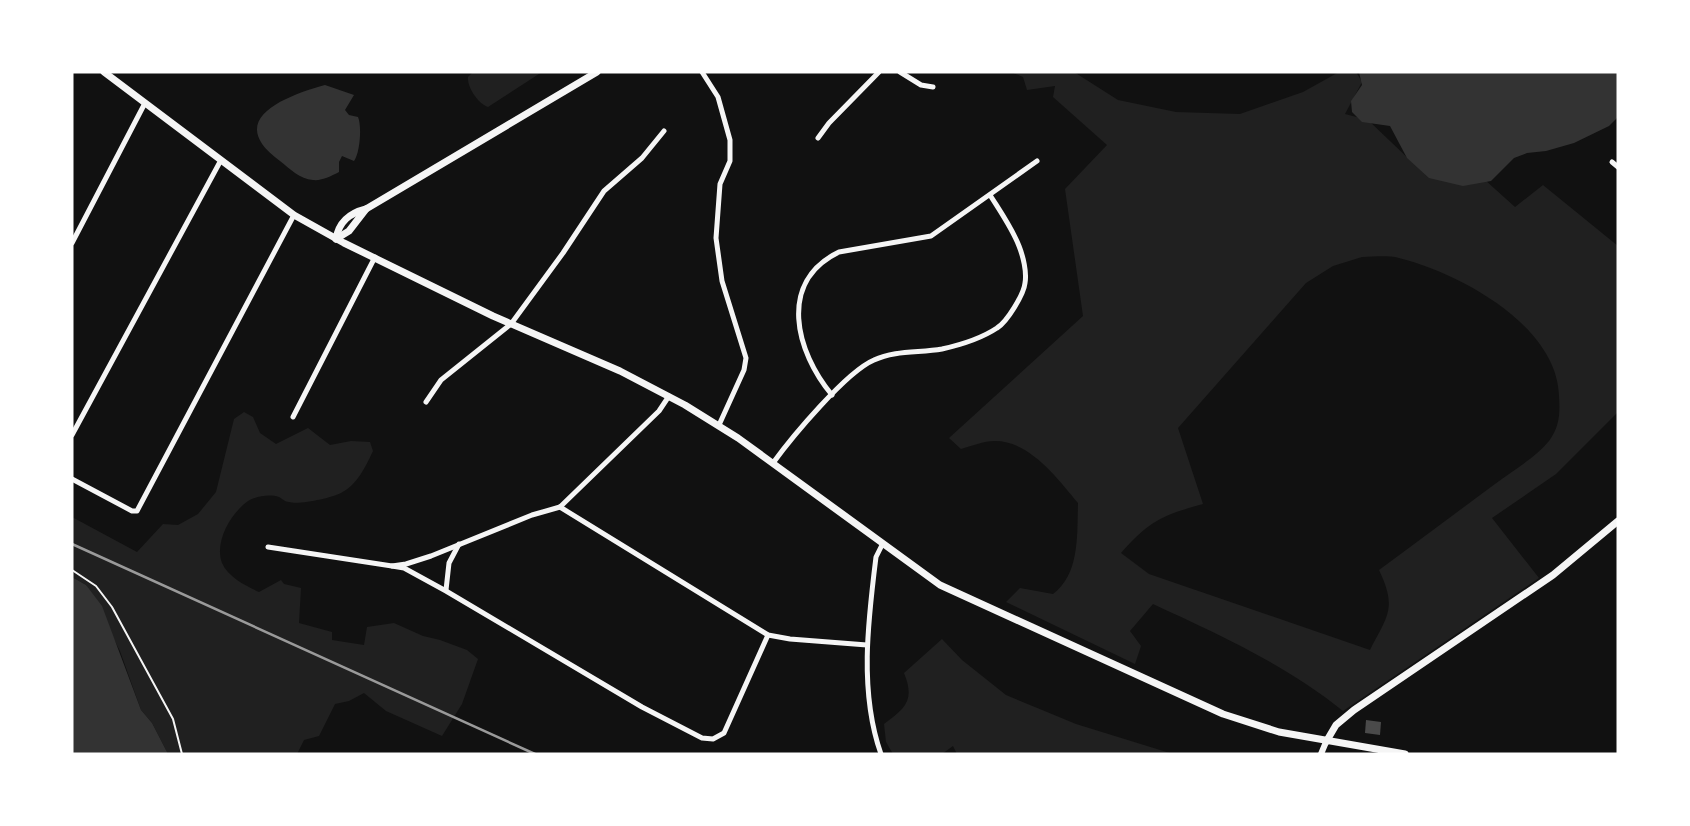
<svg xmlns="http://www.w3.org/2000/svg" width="1690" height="826" font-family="Rubik,sans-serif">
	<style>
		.green { fill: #202020; fill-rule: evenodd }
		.water { fill: #333 }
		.building { fill: #4a4a4a }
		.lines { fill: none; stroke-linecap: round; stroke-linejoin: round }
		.path { stroke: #f5f5f5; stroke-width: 2 }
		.minor { stroke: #f5f5f5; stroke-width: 5 }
		.tertiary { stroke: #f5f5f5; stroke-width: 6 }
		.secondary { stroke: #f5f5f5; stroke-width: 7 }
		.rail { stroke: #9a9a9a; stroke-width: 2.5 }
	</style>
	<rect width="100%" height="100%" fill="#111"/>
	<!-- green -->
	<g class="green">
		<path d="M473,72H542L488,107C478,104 467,87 468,77Z"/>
		<path d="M1011,72H1074L1118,100L1176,112L1240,114L1303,92L1339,72H1356L1362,82L1345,114L1368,120L1413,163L1485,180L1515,207L1543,185L1618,246V412L1556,474L1492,518L1539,578L1343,711C1286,665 1218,634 1153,604L1130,631L1141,646L1135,664L1006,602L1020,588L1053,594C1080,574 1077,534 1078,503C1058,479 1029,440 994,441C984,441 971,446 961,449L949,438L1083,316L1065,189L1107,145L1053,97L1055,86L1027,90L1023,77ZM1362,257C1373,257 1387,255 1399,258C1459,273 1557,325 1559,396C1560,413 1560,426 1549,441C1535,458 1512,471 1495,484C1456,513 1418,541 1379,570C1397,608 1388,615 1370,650L1149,574L1121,553C1149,521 1163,515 1203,504L1178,428L1306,283L1333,266Z"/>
		<path d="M244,412L253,417L260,433L276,444L308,428L330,445L351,441L370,442L373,451C366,466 357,485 341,493C331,498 300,505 289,502C285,502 283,499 279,497C270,494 256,496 248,501C231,513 214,542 222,563C228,577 246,586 259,592L281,580L284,584L301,588L299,623L332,632V640L364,645L367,627L394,623L423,636L440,640L467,650L478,659L462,704L442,736L386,711L364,693L349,701L335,704L319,736L304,740L297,754H168L152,723L141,710L120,651L86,585L72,577V517L137,552L163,524L178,525L198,514L216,492L234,419Z"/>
		<path d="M942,639L962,660L1006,695L1076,724L1173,754H957L953,746L942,754H893L886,742L884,724C906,708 915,700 904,673Z"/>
	</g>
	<!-- water -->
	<g class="water">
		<path d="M1359,72H1618V117L1609,126L1574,143L1546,151L1527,153L1514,158L1491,181L1463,186L1429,178L1407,158L1390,126L1362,122L1352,112L1351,101L1362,85Z"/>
		<path d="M325,85L354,95L345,110L349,115L358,117C362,126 360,153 354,161L342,156L339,162V172C331,176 322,181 313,180C300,179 290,169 280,161C223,120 285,96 325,85Z"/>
		<path d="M72,577L86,585L102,606L141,710L152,723L168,754H72Z"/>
	</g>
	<!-- building -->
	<path class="building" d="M1366,720L1381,722L1380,735L1365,733Z"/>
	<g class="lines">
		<!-- path -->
		<path class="path" d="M72,570L96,586L112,607L173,719L182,754"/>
		<!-- minor -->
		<g class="minor">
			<path d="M702,72L718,97L730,140V161L720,184L716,238L722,281L746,358L744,370L719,425"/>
			<path d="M900,72L921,85L933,87"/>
			<path d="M818,138L829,123L879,72"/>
			<path d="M1612,162L1618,167"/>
			<path d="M72,243L145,103"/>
			<path d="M832,395C796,352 777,282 839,252L931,236L1037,161"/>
			<path d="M426,402L441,380L511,324L563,253L604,191L642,158L664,131"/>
			<path d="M293,417L375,257"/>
			<path d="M72,435L221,160"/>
			<path d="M773,463C792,437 846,372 874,360C895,350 920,353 942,349C960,345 982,338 997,328C1007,322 1024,294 1025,283C1027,272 1023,256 1019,246C1012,228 1000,211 990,195"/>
			<path d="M72,479L132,511H137L294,215"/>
			<path d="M560,507L768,635L790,639L867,645"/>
			<path d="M268,547L392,566L406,564L431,556L532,515L560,507L659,411L669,396"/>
			<path d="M392,566L404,568L446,591L642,707L702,738L713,739L724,733L768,635"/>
			<path d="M446,590L449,563L459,544"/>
			<path d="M881,754C859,692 868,621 876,557L882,545"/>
		</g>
		<!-- tertiary -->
		<path class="tertiary" d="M1321,754L1326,742"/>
		<!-- secondary -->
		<g class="secondary">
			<path d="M104,72L294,215L344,243L493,316L620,371L685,405L738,438L940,585L1223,714L1279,732L1405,754"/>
			<path d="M336,239C339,221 350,213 366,209L597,72"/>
			<path d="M336,239L349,231L366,209"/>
			<path d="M1326,742L1336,725L1354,710L1553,575L1618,521"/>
		</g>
		<!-- rail -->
		<path class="rail" d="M72,544L535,754"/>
	</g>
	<!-- border -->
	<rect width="1690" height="826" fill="none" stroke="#ffffff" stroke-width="147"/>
</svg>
